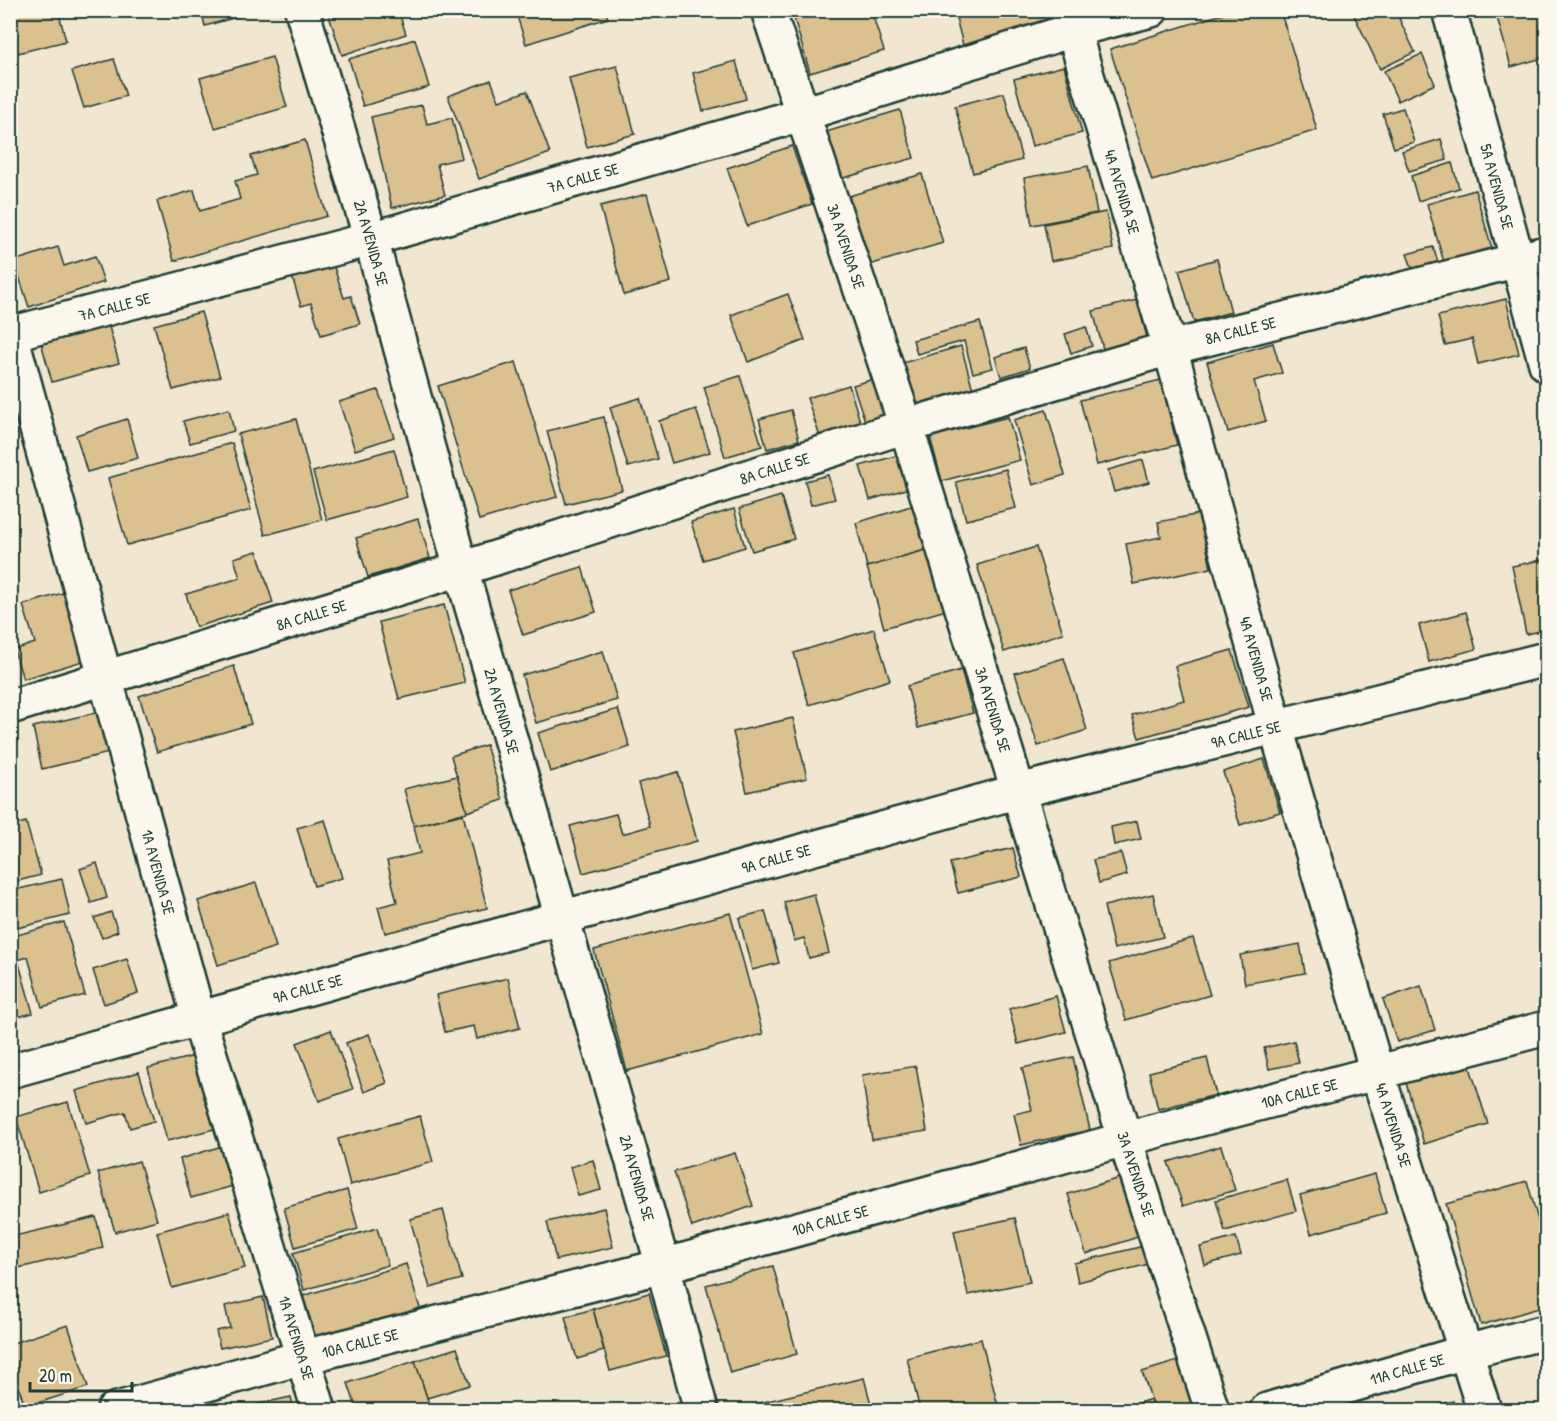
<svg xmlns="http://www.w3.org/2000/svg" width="1557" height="1421" font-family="'Patrick Hand',sans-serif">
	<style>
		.building { fill: #dbc090; stroke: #1f3d34; stroke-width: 1.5 }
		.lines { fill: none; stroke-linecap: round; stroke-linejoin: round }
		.street-casing { stroke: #1f3d34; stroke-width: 38 }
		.street { stroke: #fbf7ec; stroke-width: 33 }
		.labels { text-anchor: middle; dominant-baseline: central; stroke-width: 4.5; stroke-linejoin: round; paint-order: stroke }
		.street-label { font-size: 16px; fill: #1f3d34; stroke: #fbf7ec }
	</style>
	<rect width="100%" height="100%" fill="#f1e6d0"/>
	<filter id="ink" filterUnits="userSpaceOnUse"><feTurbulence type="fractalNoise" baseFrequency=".0167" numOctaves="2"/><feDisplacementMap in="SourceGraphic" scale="12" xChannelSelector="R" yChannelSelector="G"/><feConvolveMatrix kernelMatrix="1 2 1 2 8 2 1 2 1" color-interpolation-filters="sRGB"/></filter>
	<g filter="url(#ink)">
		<!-- building -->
		<g class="building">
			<path d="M10,10H58L66,41L10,55Z"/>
			<path d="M201,10H261L205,26Z"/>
			<path d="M327,10H398L406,34L342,55Z"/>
			<path d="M515,10H605L608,18L526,44Z"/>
			<path d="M819,10H871L884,51L810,73L794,18Z"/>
			<path d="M969,10H1047L1050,23L963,45L955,14Z"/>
			<path d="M1235,10H1280L1317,130L1152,181L1110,49Z"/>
			<path d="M1365,10H1395L1415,52L1380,69L1354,15Z"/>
			<path d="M1495,10H1544L1546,18V57L1511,67Z"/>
			<path d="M415,39L429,87L363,106L349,59Z"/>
			<path d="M1422,54L1435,84L1398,101L1384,71Z"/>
			<path d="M272,57L287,107L215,128L200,78Z"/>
			<path d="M114,59L126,96L84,108L72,71Z"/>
			<path d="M736,61L746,99L703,111L693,73Z"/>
			<path d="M617,66L635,134L587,147L569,78Z"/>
			<path d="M1064,66L1082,133L1032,146L1014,79Z"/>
			<path d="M491,80L499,101L527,91L550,153L479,179L448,96Z"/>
			<path d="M1004,93L1022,160L973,173L955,106Z"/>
			<path d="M10,96L17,117L10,119Z"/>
			<path d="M422,105L427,124L452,118L462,158L437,164L445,195L392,208L371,117Z"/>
			<path d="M1403,108L1414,142L1394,148L1383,114Z"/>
			<path d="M900,110L914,158L840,179L826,132Z"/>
			<path d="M1441,139L1447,160L1409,171L1402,151Z"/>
			<path d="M305,140L327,216L174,261L157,201L194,190L200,211L240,199L235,181L257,175L251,156Z"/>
			<path d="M792,146L812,204L747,226L727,168Z"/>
			<path d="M1452,163L1459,188L1418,201L1411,176Z"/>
			<path d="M1088,166L1097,213L1032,225L1024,178Z"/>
			<path d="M922,174L943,243L869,265L849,196Z"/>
			<path d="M1475,190L1493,252L1445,266L1427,204Z"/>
			<path d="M647,194L671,282L624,295L600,206Z"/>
			<path d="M1106,212L1113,249L1051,261L1044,224Z"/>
			<path d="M58,247L64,266L95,256L104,282L29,307L14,261Z"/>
			<path d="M1433,247L1440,268L1415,276L1407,254Z"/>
			<path d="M1217,259L1231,312L1194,322L1179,270Z"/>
			<path d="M332,261L344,298L351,296L360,324L321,335L311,303L301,306L291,273Z"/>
			<path d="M788,294L805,340L748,362L731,315Z"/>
			<path d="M1506,299L1519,354L1478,364L1472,339L1445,345L1438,316Z"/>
			<path d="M1137,300L1147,337L1103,349L1093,311Z"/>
			<path d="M201,312L220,377L173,390L154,325Z"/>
			<path d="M106,316L119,363L52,382L39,335Z"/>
			<path d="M980,322L993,368L973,373L964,341L917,354L913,340Z"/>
			<path d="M1086,327L1092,346L1071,353L1065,334Z"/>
			<path d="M1273,343L1282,373L1254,381L1266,421L1228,432L1207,362Z"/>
			<path d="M961,346L974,393L913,410L899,364Z"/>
			<path d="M1024,348L1030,368L1001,377L995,357Z"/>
			<path d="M516,362L557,497L479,520L438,386Z"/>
			<path d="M740,376L762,446L725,457L704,387Z"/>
			<path d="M878,378L890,417L866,424L853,385Z"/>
			<path d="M1161,380L1177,445L1097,465L1080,400Z"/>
			<path d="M849,385L861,425L820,437L807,398Z"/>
			<path d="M378,390L394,437L355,450L339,402Z"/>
			<path d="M640,398L658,459L628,467L610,407Z"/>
			<path d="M229,409L234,431L190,443L183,421Z"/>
			<path d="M696,409L710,452L672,463L659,421Z"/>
			<path d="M791,410L799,440L767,449L759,419Z"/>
			<path d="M1046,410L1065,475L1033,485L1014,420Z"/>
			<path d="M604,417L622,490L566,504L547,431Z"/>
			<path d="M1008,417L1020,460L942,481L930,437Z"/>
			<path d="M127,419L138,458L87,472L76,435Z"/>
			<path d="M296,419L322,520L265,535L238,434Z"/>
			<path d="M232,443L251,510L127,545L108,478Z"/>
			<path d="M394,449L407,497L327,520L313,472Z"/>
			<path d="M899,455L909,488L870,500L860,466Z"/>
			<path d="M1143,460L1149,482L1114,492L1108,470Z"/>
			<path d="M1006,469L1016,508L966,520L956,482Z"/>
			<path d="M828,475L835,499L811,505L805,481Z"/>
			<path d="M781,496L794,539L752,551L739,509Z"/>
			<path d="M914,505L929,549L867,567L856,523Z"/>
			<path d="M734,509L745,547L703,560L691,522Z"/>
			<path d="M1200,514L1211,568L1134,584L1126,544L1161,537L1158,522Z"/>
			<path d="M418,519L430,558L368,577L356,538Z"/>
			<path d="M1036,547L1063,633L1004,652L977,565Z"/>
			<path d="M929,549L946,610L884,628L867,567Z"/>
			<path d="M257,551L273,603L196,627L186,594L240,578L234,558Z"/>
			<path d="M1546,559V630L1526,634L1512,566Z"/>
			<path d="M582,567L596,612L523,635L508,590Z"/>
			<path d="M66,592L86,660L23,679L14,650L35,643L23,605Z"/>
			<path d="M444,605L465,683L399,699L379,622Z"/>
			<path d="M1466,612L1476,649L1429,662L1419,625Z"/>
			<path d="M874,629L890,680L809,705L794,653Z"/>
			<path d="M1232,650L1249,707L1139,738L1132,715L1184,700L1175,666Z"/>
			<path d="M603,651L617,700L536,723L522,675Z"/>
			<path d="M1064,658L1087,730L1038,746L1015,673Z"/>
			<path d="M234,666L251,724L157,752L139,696Z"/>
			<path d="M961,670L973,713L918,728L907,686Z"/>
			<path d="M618,709L630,747L550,772L538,733Z"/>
			<path d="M104,711L113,752L42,769L33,727Z"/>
			<path d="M793,718L807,778L747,792L733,732Z"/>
			<path d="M486,745L503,800L467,812L451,756Z"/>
			<path d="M1264,759L1280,812L1240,825L1223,772Z"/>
			<path d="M678,772L697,841L583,873L570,826L616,814L622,834L650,826L638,783Z"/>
			<path d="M457,776L467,812L414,826L404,789Z"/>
			<path d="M463,814L487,908L385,933L378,907L397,902L387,861L420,853L414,826Z"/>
			<path d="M325,820L342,878L314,886L297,828Z"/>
			<path d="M1137,821L1141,839L1114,845L1111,827Z"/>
			<path d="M26,822L41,875L10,883V826Z"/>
			<path d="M1013,848L1021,877L958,893L950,863Z"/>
			<path d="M1121,853L1127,875L1099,883L1093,860Z"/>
			<path d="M97,863L107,898L91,903L80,869Z"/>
			<path d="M62,879L70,915L13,929L10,918V891Z"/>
			<path d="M256,883L276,947L218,965L198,901Z"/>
			<path d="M814,894L829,953L809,958L804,938L794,941L784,902Z"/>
			<path d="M1153,894L1163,937L1114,949L1104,906Z"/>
			<path d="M765,911L779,963L752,970L739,918Z"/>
			<path d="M111,912L118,931L102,938L94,918Z"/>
			<path d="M730,913L763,1034L627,1071L594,950Z"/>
			<path d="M64,922L85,995L42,1007L28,957L10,962V937Z"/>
			<path d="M1193,938L1210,995L1126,1020L1109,963Z"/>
			<path d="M1300,944L1305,973L1245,984L1240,955Z"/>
			<path d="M127,959L138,993L104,1004L93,970Z"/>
			<path d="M19,964L33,1013L10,1019V967Z"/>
			<path d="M508,978L520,1028L477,1039L474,1026L445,1032L436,995Z"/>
			<path d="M1421,986L1435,1030L1397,1042L1383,999Z"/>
			<path d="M1056,996L1066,1032L1018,1044L1009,1009Z"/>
			<path d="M331,1030L353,1089L319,1101L297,1043Z"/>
			<path d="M369,1034L387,1083L364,1092L346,1043Z"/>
			<path d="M1294,1041L1299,1063L1269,1069L1264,1048Z"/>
			<path d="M194,1056L214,1129L167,1141L148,1068Z"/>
			<path d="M1073,1057L1090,1130L1021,1145L1014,1114L1032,1110L1022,1068Z"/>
			<path d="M1207,1058L1216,1095L1158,1109L1149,1072Z"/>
			<path d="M1469,1064L1488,1124L1424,1144L1406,1083Z"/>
			<path d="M916,1066L927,1131L872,1140L862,1075Z"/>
			<path d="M139,1072L154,1121L130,1128L125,1112L86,1123L76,1091Z"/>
			<path d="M68,1102L90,1176L39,1192L16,1117Z"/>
			<path d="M420,1116L433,1162L350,1185L338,1139Z"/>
			<path d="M222,1146L233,1186L191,1198L180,1159Z"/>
			<path d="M1221,1146L1235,1190L1183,1206L1168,1162Z"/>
			<path d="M735,1153L753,1206L692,1227L674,1172Z"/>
			<path d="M593,1160L601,1190L578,1196L570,1167Z"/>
			<path d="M139,1161L157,1220L115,1232L98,1173Z"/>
			<path d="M1375,1174L1386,1213L1311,1234L1300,1195Z"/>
			<path d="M1129,1175L1147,1234L1086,1254L1068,1194Z"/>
			<path d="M1287,1180L1296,1211L1225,1231L1216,1200Z"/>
			<path d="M1527,1181L1546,1248V1306L1481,1325L1446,1204Z"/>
			<path d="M347,1190L358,1229L295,1247L284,1208Z"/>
			<path d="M604,1208L613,1247L556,1260L547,1222Z"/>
			<path d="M443,1210L462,1279L430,1288L410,1219Z"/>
			<path d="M229,1212L245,1268L172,1288L157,1232Z"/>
			<path d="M96,1217L103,1248L10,1270V1237Z"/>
			<path d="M1015,1218L1030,1282L968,1295L954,1231Z"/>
			<path d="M377,1228L388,1265L304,1290L293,1253Z"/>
			<path d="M1236,1237L1241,1255L1205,1265L1200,1247Z"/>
			<path d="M1148,1245L1153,1263L1078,1282L1074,1263Z"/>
			<path d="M406,1264L420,1308L317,1341L303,1296Z"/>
			<path d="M773,1266L797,1354L730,1373L706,1285Z"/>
			<path d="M649,1293L666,1356L610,1371L593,1309Z"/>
			<path d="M263,1297L272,1337L220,1348L216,1331L230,1328L225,1306Z"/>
			<path d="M593,1309L604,1351L577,1359L565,1317Z"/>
			<path d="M68,1325L88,1387L25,1407L10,1360V1344Z"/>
			<path d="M981,1339L999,1410H920L907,1358Z"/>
			<path d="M457,1348L470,1385L427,1398L415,1361Z"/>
			<path d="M1181,1360L1197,1410H1155L1142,1372Z"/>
			<path d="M415,1361L431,1410H357L348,1383Z"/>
			<path d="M864,1378L872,1408L862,1410H743L742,1407Z"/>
			<path d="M291,1397L294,1410H254L253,1405Z"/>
			<path d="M1151,1399L1155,1410H1117Z"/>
			<path d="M1453,1401L1455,1410H1418Z"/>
		</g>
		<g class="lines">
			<defs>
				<g id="street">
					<path id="s1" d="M302,10L371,239L461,569L663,1266L701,1410"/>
					<path id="s2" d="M768,10L906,426L1125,1139L1212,1410"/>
					<path id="s3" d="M1067,10L1170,348L1276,728L1377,1072L1484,1410"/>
					<path id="s4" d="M1449,10L1546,364"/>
					<path id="s5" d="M10,331L199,1019L319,1410"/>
					<path id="s6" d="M10,334L371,239L803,114L1073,30L1151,10"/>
					<path id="s7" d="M10,707L461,569L906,426L1170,348L1546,253"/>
					<path id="s8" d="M10,1071L1019,791L1546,659"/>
					<path id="s9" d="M114,1410L304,1357L663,1266L1125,1139L1546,1028"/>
					<path id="s10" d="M1267,1410L1465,1352L1546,1332"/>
				</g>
			</defs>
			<!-- street casing -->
			<use href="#street" class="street-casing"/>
			<!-- street -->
			<use href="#street" class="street"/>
		</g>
	</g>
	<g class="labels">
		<!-- street labels -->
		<g class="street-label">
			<text stroke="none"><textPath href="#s6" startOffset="594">7A CALLE SE</textPath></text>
			<text stroke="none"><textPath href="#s4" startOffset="183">5A AVENIDA SE</textPath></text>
			<text stroke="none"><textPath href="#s3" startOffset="190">4A AVENIDA SE</textPath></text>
			<text stroke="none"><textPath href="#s1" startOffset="243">2A AVENIDA SE</textPath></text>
			<text stroke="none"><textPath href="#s2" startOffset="249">3A AVENIDA SE</textPath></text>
			<text stroke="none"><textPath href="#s6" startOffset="108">7A CALLE SE</textPath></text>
			<text stroke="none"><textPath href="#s7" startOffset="1287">8A CALLE SE</textPath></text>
			<text stroke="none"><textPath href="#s7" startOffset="801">8A CALLE SE</textPath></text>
			<text stroke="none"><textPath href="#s7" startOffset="315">8A CALLE SE</textPath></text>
			<text stroke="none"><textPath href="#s3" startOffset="676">4A AVENIDA SE</textPath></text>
			<text stroke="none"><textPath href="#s2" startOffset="735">3A AVENIDA SE</textPath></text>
			<text stroke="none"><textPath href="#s1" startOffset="729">2A AVENIDA SE</textPath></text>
			<text stroke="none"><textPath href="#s8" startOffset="1281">9A CALLE SE</textPath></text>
			<text stroke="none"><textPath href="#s8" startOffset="795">9A CALLE SE</textPath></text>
			<text stroke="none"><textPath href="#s5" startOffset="561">1A AVENIDA SE</textPath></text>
			<text stroke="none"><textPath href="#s8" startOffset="309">9A CALLE SE</textPath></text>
			<text stroke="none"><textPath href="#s9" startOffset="1227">10A CALLE SE</textPath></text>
			<text stroke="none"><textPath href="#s3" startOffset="1162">4A AVENIDA SE</textPath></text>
			<text stroke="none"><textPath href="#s2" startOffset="1221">3A AVENIDA SE</textPath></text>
			<text stroke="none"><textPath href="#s1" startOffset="1215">2A AVENIDA SE</textPath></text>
			<text stroke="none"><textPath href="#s9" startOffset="741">10A CALLE SE</textPath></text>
			<text stroke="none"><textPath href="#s5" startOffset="1047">1A AVENIDA SE</textPath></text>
			<text stroke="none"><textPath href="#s9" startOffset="255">10A CALLE SE</textPath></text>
			<text stroke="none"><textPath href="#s10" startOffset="146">11A CALLE SE</textPath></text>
		</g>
	</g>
	<!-- margin -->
	<rect width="1557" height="1421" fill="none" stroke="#fbf7ec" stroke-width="36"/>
	<rect x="18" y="18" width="1521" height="1385" fill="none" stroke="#1f3d34" stroke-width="2" filter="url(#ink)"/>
	<!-- scale -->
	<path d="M30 1382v9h102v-9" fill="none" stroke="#1f3d34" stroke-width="3"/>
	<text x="39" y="1382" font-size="18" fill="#1f3d34" stroke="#fbf7ec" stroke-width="4.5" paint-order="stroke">20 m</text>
</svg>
